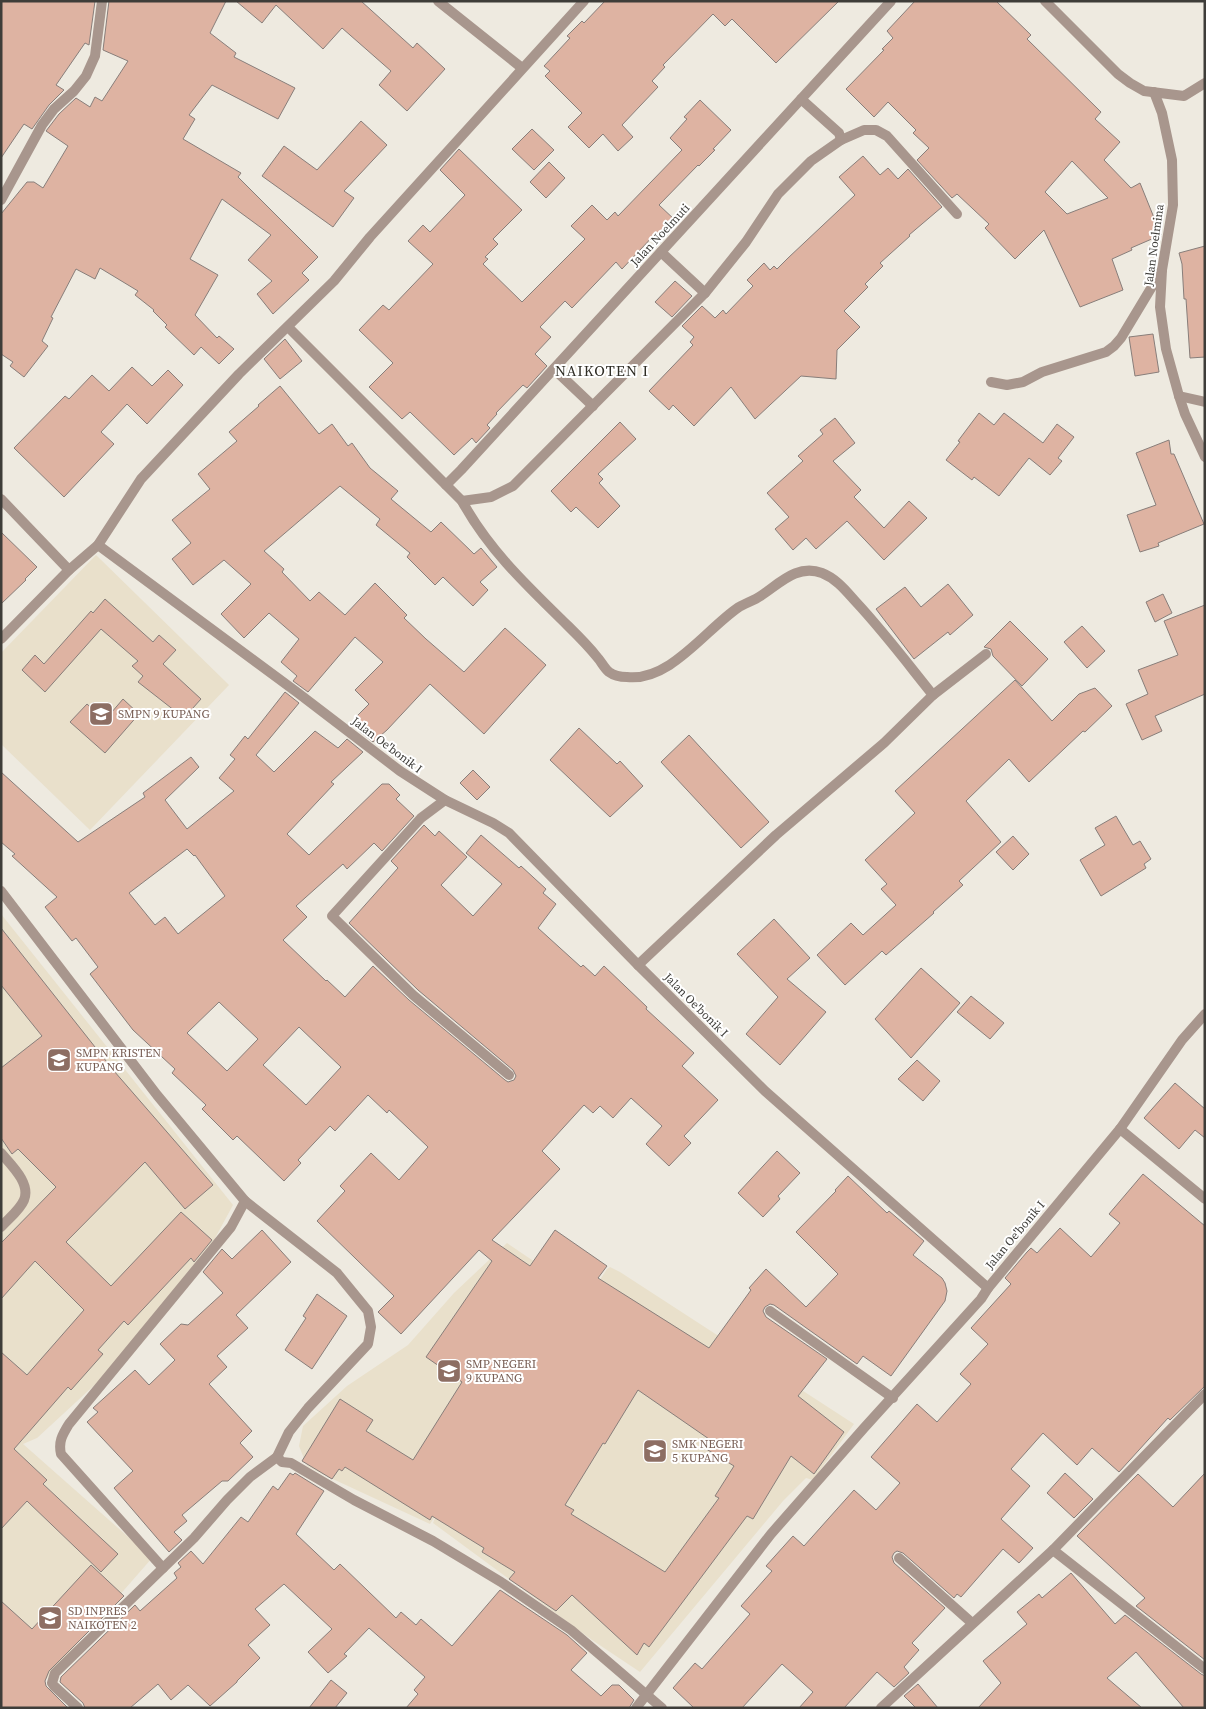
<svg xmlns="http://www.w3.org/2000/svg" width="1206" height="1709" font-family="'Source Serif 4',serif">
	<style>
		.education { fill: #e9e0cb }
		.building { fill: #deb3a2; stroke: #887e7a; fill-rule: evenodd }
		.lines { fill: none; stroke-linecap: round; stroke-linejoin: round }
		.service { stroke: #a8968d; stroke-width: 10 }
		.minor { stroke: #a8968d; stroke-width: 10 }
		.tertiary { stroke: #a8968d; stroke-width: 10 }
		.labels { text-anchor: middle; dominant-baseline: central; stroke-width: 4; stroke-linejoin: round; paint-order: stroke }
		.street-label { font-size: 12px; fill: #3e3d39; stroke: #fff }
		.education-label { font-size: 12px; fill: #785e54; stroke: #fff; text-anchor: start }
		.quarter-label { font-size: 15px; letter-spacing: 1px; fill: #2f2d25; stroke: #fff }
	</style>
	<rect width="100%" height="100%" fill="#eeeae0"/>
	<!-- education -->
	<g class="education">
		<path d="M96,555L229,685L90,830L1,744V653Z"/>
		<path d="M1,914L233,1205L214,1240L101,1379L37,1438L23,1444L152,1558L27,1701L1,1678Z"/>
		<path d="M507,1243L588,1298L607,1269L610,1267L620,1272L854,1424L813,1480L806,1478L783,1501L640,1672L592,1640L433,1523L437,1513L430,1524L322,1474L307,1466L299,1446L303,1426L347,1386L408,1345L454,1293Z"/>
	</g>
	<!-- building -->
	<g class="building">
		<path d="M1,1H95L89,45L85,43L56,85L64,90L49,105L32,129L24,124L1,158Z"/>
		<path d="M109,1H226L210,33L236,53L234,57L295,88L278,119L212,85L189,115L195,119L183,139L241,173L238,177L318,257L302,273L309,280L273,314L257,294L272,281L248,260L271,235L222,199L190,259L218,275L195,315L217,338L219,336L234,349L219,364L201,347L194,355L165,327L167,325L153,311L154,310L135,295L138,291L100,268L95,279L76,269L51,317L53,318L42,341L48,346L24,377L10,366L13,362L1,354V214L27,182H34L43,188L68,146L46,131L59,114L76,98L90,107L95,97L102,101L128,61L103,50Z"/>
		<path d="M236,1H361L413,48L417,43L445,69L407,111L379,85L391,71L342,28L323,49L276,5L262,23Z"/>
		<path d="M605,1H839L776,63L732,19L725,26L713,14L663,65L665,67L652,81L658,87L622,125L633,137L618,151L603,134L589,148L568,127L582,113L545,76L550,71L544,66L570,38L567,36L582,21L584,23Z"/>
		<path d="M915,1H996L1031,35L1027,39L1101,112L1095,119L1120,142L1104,160L1131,188L1140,183L1161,235L1131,248L1132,250L1112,259L1123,290L1080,307L1044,230L1015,259L985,228L989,224L957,194L952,198L917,160L929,148L913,133L916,130L888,102L874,117L846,89L884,50L882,49L893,38L887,31ZM1072,161L1108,198L1067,214L1045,192Z"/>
		<path d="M700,100L731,130L713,149L715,150L699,166L698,165L659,205L676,221L662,236L657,232L622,269L616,262L572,308L565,301L540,327L551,337L535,354L547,366L527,388L523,385L496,413L497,414L487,425L490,428L476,443L472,438L454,455L410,412L402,419L369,387L393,363L359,330L383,305L389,310L433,264L408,241L423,225L430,232L465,195L440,170L459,149L522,210L493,239L498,244L485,257L488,259L483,264L522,302L585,239L571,226L592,205L607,220L615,212L618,216L682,150L670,138L687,119L684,117Z"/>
		<path d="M361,121L387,145L344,191L354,198L333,227L262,176L284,146L317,170Z"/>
		<path d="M532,129L554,150L534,170L512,149Z"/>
		<path d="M863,156L880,175L888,168L898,179L908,169L942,207L909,235L910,236L880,263L883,266L865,284L868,287L844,311L860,327L837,350L836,379L801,376L755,419L731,387L694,426L673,405L669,410L649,391L693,345L690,342L694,337L682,326L702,306L715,318L723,310L726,314L753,286L747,280L764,263L770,270L774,266L777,269L788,258L855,195L839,177Z"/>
		<path d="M549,162L565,178L546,198L530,182Z"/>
		<path d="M1205,246V357L1190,358L1186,299H1184L1182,264L1179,253Z"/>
		<path d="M675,281L692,296L672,317L655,302Z"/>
		<path d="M1153,334L1159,372L1135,376L1129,337Z"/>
		<path d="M285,339L302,361L280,379L264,359Z"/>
		<path d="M132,367L152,386L168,370L183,385L147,424L127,404L101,432L114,444L64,497L14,448L65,396L69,399L92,375L109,391Z"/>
		<path d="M280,386L319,434L332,424L348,446L352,443L370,468L398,491L391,499L431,532L441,522L474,554L481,548L497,567L480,582L488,590L473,606L443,577L435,585L407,557L410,553L376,525L380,519L340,486L264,551L284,569L282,572L310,601L319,592L345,615L375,583L407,615L404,618L426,639L464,672L505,628L546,665L484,734L430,684L387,730L373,742L358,730L363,725L355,718L369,704L355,690L383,662L355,637L308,692L293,681L297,676L281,662L299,639L269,613L244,638L221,614L251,584L224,560L193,585L172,559L191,543L172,520L210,489L198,474L237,441L229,432L259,406L258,405Z"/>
		<path d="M979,413L994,425L1004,413L1043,443L1057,424L1074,437L1058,458L1062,461L1050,475L1029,458L999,496L974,477L972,480L946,460L960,442L958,441Z"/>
		<path d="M835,418L855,443L833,461L861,490L854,497L884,528L909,501L927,518L884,560L847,521L816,549L806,538L793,550L775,529L789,517L767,493L803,461L798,456L823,434L820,430Z"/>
		<path d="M620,422L636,439L598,474L603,479L599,483L620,506L598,528L576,507L571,512L551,491Z"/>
		<path d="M1169,440L1171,454H1174L1204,524L1158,543L1159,546L1140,552L1127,515L1156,505L1136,453Z"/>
		<path d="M1,532L37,567L25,579L26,580L1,604Z"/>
		<path d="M948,584L973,615L950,635L948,632L914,659L876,609L905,587L921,607Z"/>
		<path d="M1163,594L1172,613L1155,622L1146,602Z"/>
		<path d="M105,599L153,642L159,635L176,650L163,664L201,699L184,718L138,682L143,676L132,666L138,661L101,629L45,692L22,670L35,655L44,664L91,611L93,613Z"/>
		<path d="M1205,605V694L1155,716L1162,731L1142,740L1126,704L1148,694L1138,670L1178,655L1164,621Z"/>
		<path d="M1010,621L1048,659L1022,686L993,656L991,649L984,647Z"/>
		<path d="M1082,626L1105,651L1087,668L1064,642Z"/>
		<path d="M1015,680L1052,721L1079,694L1095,688L1112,706L1085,732L1083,731L1029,782L1009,759L966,801L1001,842L959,881L963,885L933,912L934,913L886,955L882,951L845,985L817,955L851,923L863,935L896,905L881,889L887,884L865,860L915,813L895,791Z"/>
		<path d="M285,692L299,703L256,755L274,772L315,731L338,748L347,739L363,752L331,782L334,784L287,834L309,855L382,784H389L400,795L396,799L414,816L382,851L374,843L347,869L343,864L296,906L307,917L283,940L326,981L327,980L345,997L373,966L409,1000L505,1080L508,1082L514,1080L516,1076L513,1070L418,990L349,923L398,868L391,861L424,825L435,836L439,831L467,857L441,885L473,916L502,884L466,853L481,835L519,868L521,866L546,889L543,893L556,904L538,928L581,967L583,965L595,976L604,966L647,1007L646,1009L694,1053L682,1066L718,1100L684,1136L691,1143L669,1166L646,1144L662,1126L631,1098L613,1118L600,1106L593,1113L584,1105L542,1151L560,1169L492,1240L530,1266L555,1230L607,1266L598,1278L709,1348L751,1290L749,1288L766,1269L806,1307L838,1274L796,1232L836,1191L835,1190L848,1176L887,1213L889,1211L924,1241L913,1255L942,1278L945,1283L947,1291L945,1301L891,1376L863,1356L857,1364L774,1305L770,1304L765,1307L763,1311L766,1317L827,1359L798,1396L844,1432L814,1474L791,1456L753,1519L747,1516L649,1647L644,1643L637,1655L572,1595L556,1611L509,1579L515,1572L482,1552L484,1548L432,1516L430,1520L345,1467L342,1471L339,1469L332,1479L302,1461L340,1399L373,1420L366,1431L413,1460L462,1382L426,1357L492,1261L479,1250L401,1334L378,1312L394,1296L317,1221L345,1191L340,1186L371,1153L399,1180L428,1147L389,1110L387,1113L368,1095L335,1131L330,1126L298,1160L301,1163L284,1181L237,1136L233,1140L202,1109L206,1105L172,1073L175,1069L133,1030L90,974L98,967L76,938L72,941L45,907L57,897L12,856L15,854L1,842V772L78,842L145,797L143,793L191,757L199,767L165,800L187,829L234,791L219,778L235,759L230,755L245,736L248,739ZM187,849L194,856L195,855L225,896L178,934L165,917L155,925L129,893ZM219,1002L258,1039L227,1071L187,1033ZM299,1027L341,1067L306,1105L263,1065ZM638,1390L709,1439L703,1447L734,1466L715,1496L719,1498L665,1572L571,1514L574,1510L565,1505L603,1443L605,1444Z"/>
		<path d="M123,699L139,714L105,753L70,722L87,704L105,720Z"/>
		<path d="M579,728L617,764L620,761L643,786L610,817L550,760Z"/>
		<path d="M689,735L769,822L741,848L661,762Z"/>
		<path d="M473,770L490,787L477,800L460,783Z"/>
		<path d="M1116,816L1133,845L1140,841L1151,859L1144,864L1146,868L1101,896L1080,860L1105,845L1095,828Z"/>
		<path d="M1013,836L1029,854L1013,870L996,852Z"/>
		<path d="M774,919L810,958L787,979L826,1012L780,1065L746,1034L778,997L737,954Z"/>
		<path d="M1,928L114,1071L213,1185L185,1209L145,1162L66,1242L111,1286L181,1212L212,1240L194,1262L191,1258L128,1325L124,1321L98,1350L103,1354L71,1390L68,1387L14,1449L47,1480L43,1484L118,1554L101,1572L27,1501L1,1529V1352L27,1375L84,1310L35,1261L1,1299V1243L56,1187L18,1149L12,1154L1,1138V1068L42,1036L1,985Z"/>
		<path d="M921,968L960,1003L911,1058L875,1019Z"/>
		<path d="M971,996L1004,1023L990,1039L957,1012Z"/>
		<path d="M917,1060L940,1081L923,1101L898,1079Z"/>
		<path d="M1175,1083L1205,1109V1138L1195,1130L1179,1149L1144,1118Z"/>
		<path d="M777,1151L800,1173L778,1196L780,1199L763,1217L738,1193Z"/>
		<path d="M1143,1174L1205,1226V1386L1170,1420L1168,1418L1119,1472L1092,1448L1077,1465L1043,1433L1011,1469L1030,1486L1001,1519L1033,1548L1019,1563L1003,1549L961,1597L957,1594L954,1598L903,1553L897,1551L894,1553L892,1557L894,1563L945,1608L912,1643L919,1650L904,1667L909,1673L894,1687L877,1672L844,1708H799L813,1692L782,1664L742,1708H694L673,1688L695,1663L702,1669L750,1614L741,1606L772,1571L766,1566L793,1536L804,1546L854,1490L876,1510L900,1483L871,1457L917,1404L937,1422L971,1384L960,1374L988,1344L971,1328L1011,1284L1005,1278L1027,1252L1031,1248L1037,1253L1060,1228L1091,1257L1120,1223L1109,1214Z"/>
		<path d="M262,1230L291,1262L236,1315L248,1328L217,1356L227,1367L209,1384L252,1431L240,1443L253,1457L228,1481H222L182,1515L187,1521L174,1532L182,1540L169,1552L114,1488L133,1471L87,1422L98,1412L93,1408L135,1370L149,1385L175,1360L160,1344L181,1324L188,1325L223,1293L203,1272L222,1249L232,1259Z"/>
		<path d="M317,1294L347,1316L312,1369L285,1350L306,1318L303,1316Z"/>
		<path d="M290,1473L293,1475L295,1473L324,1491L296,1534L334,1570L340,1564L396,1618L401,1612L416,1625L421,1619L452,1646L500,1590L567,1635L587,1653L571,1670L601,1696L612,1685H619L634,1700L629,1708H406L418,1694L414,1690L425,1677L369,1628L344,1654L347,1656L328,1673L308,1652L332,1629L284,1584L255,1609L270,1625L248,1645L260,1658L237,1681V1682L210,1706L188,1685L171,1700L158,1684L130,1708H85L83,1703L60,1682L61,1677L135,1605L140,1611L177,1578L174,1573L181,1567L178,1563L191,1551L203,1564L241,1517L248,1522L273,1486L278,1490Z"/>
		<path d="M1065,1473L1093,1499L1074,1518L1047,1493Z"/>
		<path d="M1205,1473V1660L1136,1606L1145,1598L1077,1536L1138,1474L1173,1507Z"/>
		<path d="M91,1565L124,1596L49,1671L45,1681L46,1686L68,1708H1V1601L32,1629Z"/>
		<path d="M1071,1573L1115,1624L1125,1615L1201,1674L1205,1676V1708H1184L1136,1652L1107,1678L1142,1708H978L1001,1683L983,1661L1027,1624L1017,1612L1039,1594L1042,1598Z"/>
		<path d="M331,1680L347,1693L335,1708H309Z"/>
		<path d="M918,1684L938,1708H916L904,1696Z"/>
	</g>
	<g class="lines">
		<!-- service -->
		<g class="service">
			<path d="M991,382L1007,385L1023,382L1042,372L1106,352L1114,346L1121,338L1162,270"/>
			<path d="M1,1153C11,1165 31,1183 24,1200C20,1210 8,1219 1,1227"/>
		</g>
		<!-- minor -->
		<g class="minor">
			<path d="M438,1L522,68"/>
			<path d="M1045,1L1118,74L1130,83L1144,91L1184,96L1205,83"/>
			<path d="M1154,92L1162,113L1172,160L1173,205L1162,270L1160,307L1166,349L1179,396L1185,414L1205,457"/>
			<path d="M801,99L839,133L841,140"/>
			<path d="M1,200L42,125L54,109L74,91L86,76L95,56L102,1"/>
			<path d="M661,252L705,293"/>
			<path d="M288,327L462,501C487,547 523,582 561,619C573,631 586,643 597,657C601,661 604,668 609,672C613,675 621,677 627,677C670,682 706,629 739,607C746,603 755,600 762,595C781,582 798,564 822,573C837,579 846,591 856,602C884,632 908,664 933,695"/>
			<path d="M554,369L593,406"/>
			<path d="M1179,396L1205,402"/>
			<path d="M446,485L461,470L891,1"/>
			<path d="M462,501L491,497L513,486L705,293L746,242L778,194L811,161L841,140L864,130H876L887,136L957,214"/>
			<path d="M1,639L69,570"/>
			<path d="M445,800L421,818L332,916L413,995L509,1075"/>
			<path d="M1,891L157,1095L245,1201L231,1227L69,1424C63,1434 58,1441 61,1454L163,1568"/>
			<path d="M638,965L776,835L884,743L933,695L986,654"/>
			<path d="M1120,1129L1205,1199"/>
			<path d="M245,1201L337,1273L368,1311L371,1327L368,1344L308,1408L289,1432L277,1457"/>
			<path d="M770,1311L893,1398"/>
			<path d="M1053,1550L1205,1669"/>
			<path d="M899,1558L972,1623"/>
			<path d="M78,1708L54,1686L52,1683L55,1673L194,1538L227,1500L250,1477L277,1457L282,1462L291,1463L354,1500L433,1541L501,1582L571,1630L662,1708"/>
			<path d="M636,1708L771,1534L864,1428L981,1299L988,1288"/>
			<path d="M881,1708L1053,1550L1205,1394"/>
		</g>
		<!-- tertiary -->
		<g class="tertiary">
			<path d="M1,499L69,570L98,545L141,479L239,374L334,281L370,237L584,1"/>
			<path d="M98,545L298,693L400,771L445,800L493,823L509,833L638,965L765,1091L988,1288L1120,1129L1182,1040L1205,1014"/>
		</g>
	</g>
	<!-- icons -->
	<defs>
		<symbol id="school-square" viewBox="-11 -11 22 22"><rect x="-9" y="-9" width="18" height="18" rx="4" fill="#8d6e63" stroke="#fff"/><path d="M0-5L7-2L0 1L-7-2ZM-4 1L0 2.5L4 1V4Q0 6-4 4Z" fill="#fff"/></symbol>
	</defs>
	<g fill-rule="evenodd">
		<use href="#school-square" x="87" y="700" width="28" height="28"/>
		<use href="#school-square" x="45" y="1046" width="28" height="28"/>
		<use href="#school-square" x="435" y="1357" width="28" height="28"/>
		<use href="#school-square" x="641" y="1437" width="28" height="28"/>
		<use href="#school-square" x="36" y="1604" width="28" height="28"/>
	</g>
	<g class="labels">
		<!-- street labels -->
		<g class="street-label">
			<text transform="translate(660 235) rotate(-47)">Jalan Noelmuti</text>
			<text transform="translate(1154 245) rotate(-82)">Jalan Noelmina</text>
			<text transform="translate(387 745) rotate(37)">Jalan Oe'bonik I</text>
			<text transform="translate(696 1005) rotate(45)">Jalan Oe'bonik I</text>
			<text transform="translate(1015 1235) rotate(-50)">Jalan Oe'bonik I</text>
		</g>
		<!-- education labels -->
		<g class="education-label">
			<text x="118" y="714">SMPN 9 KUPANG</text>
			<text x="76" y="1053">SMPN KRISTEN<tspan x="76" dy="14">KUPANG</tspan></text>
			<text x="466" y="1364">SMP NEGERI<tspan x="466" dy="14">9 KUPANG</tspan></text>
			<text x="672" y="1444">SMK NEGERI<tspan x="672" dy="14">5 KUPANG</tspan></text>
			<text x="68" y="1611">SD INPRES<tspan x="68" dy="14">NAIKOTEN 2</tspan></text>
		</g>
		<!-- quarter labels -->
		<g class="quarter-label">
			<text x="602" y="370">NAIKOTEN I</text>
		</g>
	</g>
	<!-- border -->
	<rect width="1206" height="1709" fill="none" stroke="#3e3d39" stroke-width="5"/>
</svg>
